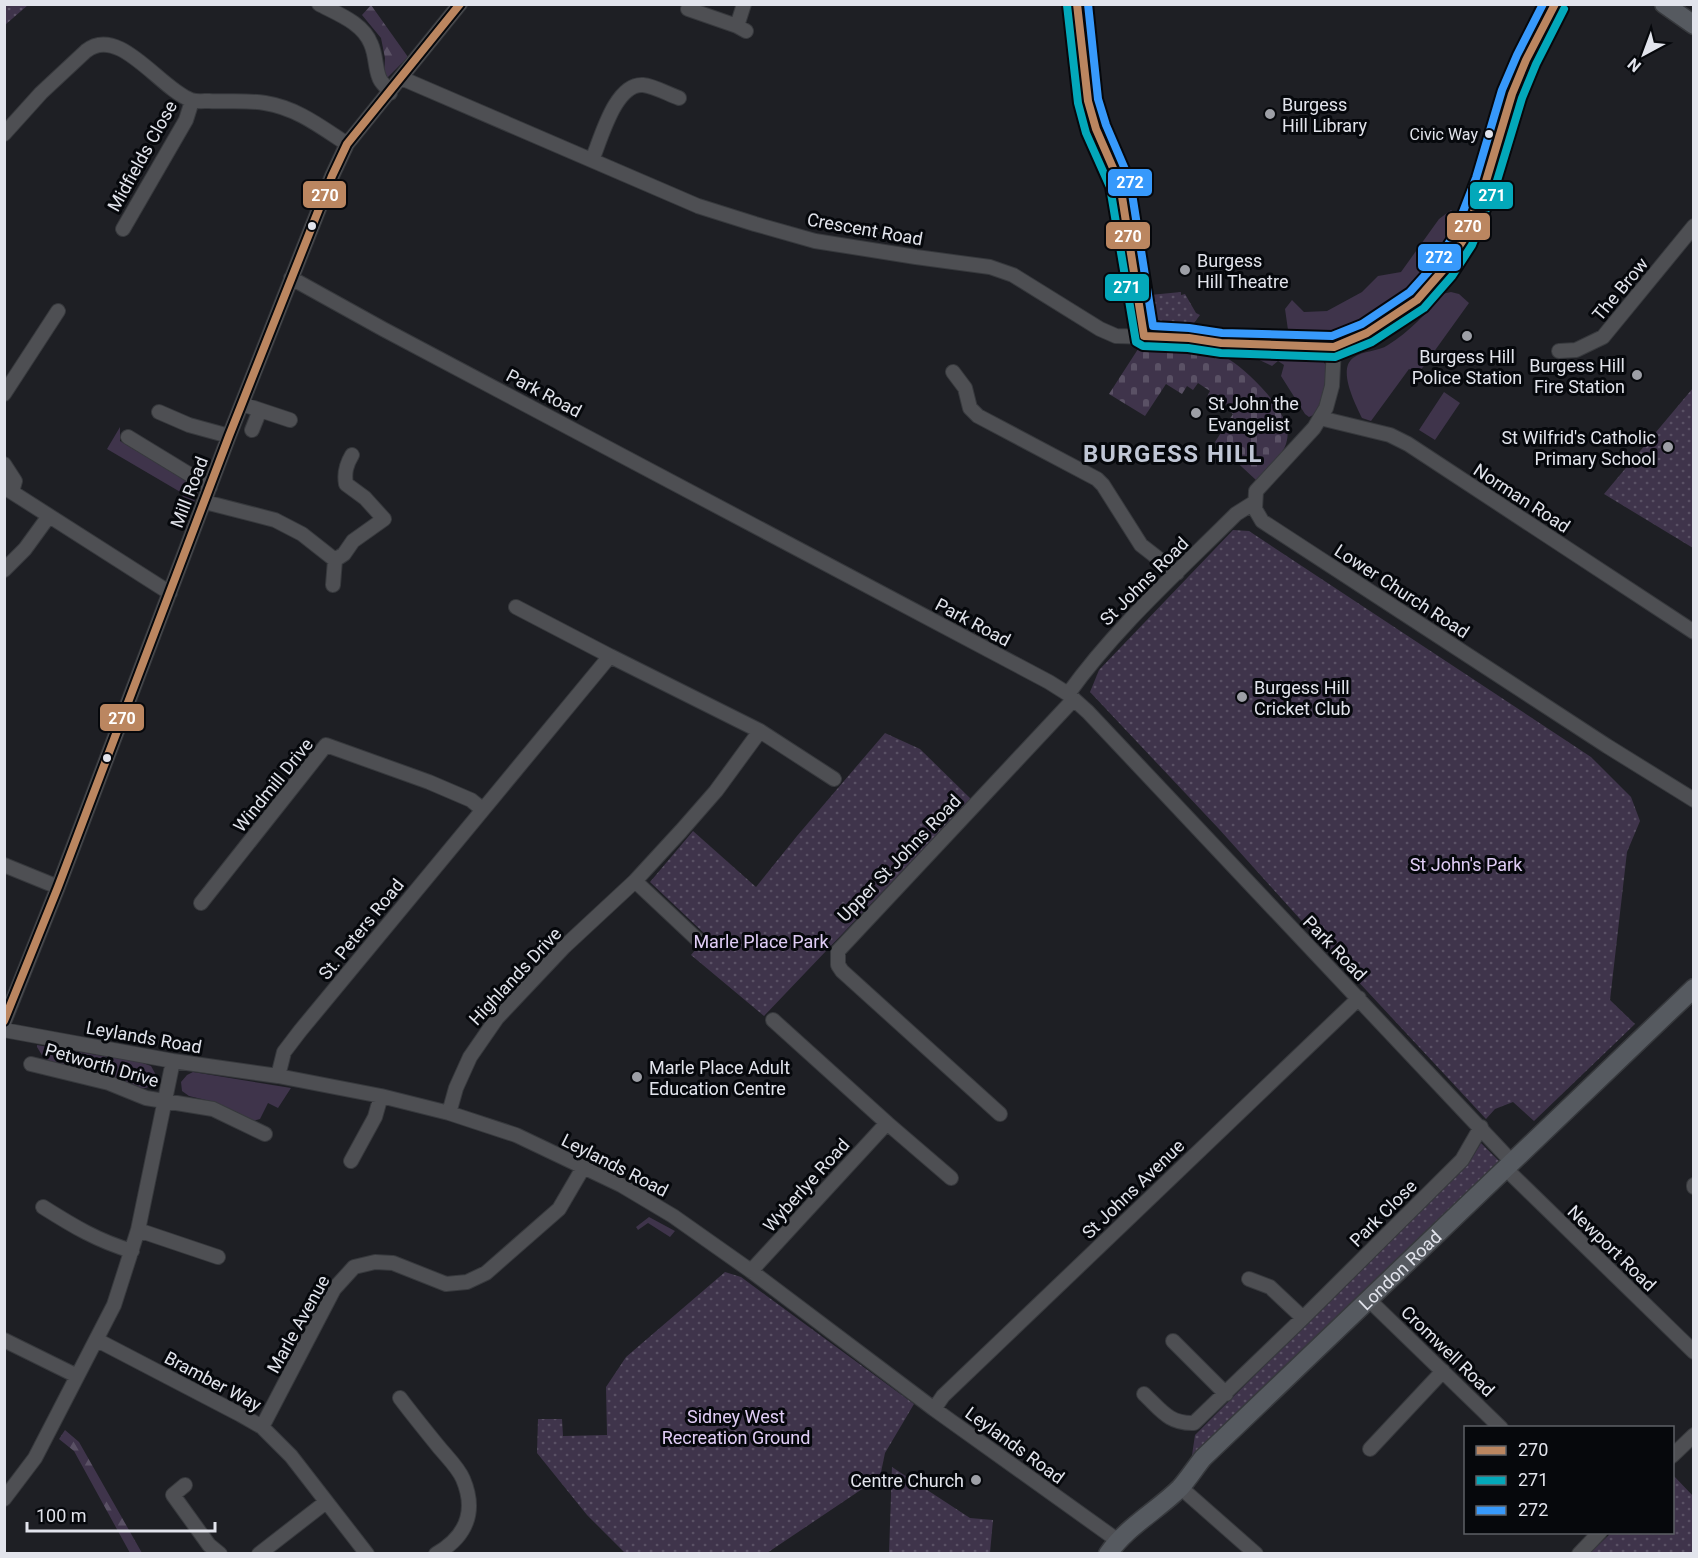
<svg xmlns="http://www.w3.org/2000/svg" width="1698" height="1558" font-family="Roboto,sans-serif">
	<defs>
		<pattern id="forest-firs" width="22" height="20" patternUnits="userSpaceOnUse" patternTransform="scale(1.5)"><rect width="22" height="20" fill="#3f344b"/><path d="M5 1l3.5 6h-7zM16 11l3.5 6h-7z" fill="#5a5165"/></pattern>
		<pattern id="cemetery-stones" width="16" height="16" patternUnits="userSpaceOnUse" patternTransform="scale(1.5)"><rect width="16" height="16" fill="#3f344b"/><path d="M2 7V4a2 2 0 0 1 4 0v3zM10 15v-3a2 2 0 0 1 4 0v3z" fill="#5a5165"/></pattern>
		<pattern id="park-dots" width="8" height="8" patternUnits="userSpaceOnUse" patternTransform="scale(1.5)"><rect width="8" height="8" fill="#3f344b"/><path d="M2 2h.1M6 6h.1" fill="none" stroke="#5a5165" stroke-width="1.8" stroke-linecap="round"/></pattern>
	</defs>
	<rect width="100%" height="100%" fill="#1e1f24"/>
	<path fill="#3f344b" d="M1451,210L1456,214C1449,266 1391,311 1345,329C1331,335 1316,341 1300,337C1296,336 1292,332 1288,330L1285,309L1292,300L1304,312L1327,311L1362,292L1378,276L1401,272L1439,219Z
		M1451,292L1459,294L1469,303L1418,374L1409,369L1371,421L1362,418C1356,405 1337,370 1353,358C1363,350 1378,352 1388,345C1408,333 1428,312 1442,294Z
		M1249,355L1313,356C1317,358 1323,359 1325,364C1332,376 1322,414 1309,417L1305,414L1281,376L1284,365L1278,361L1272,366Z
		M1444,392L1460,403L1435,440L1419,430Z
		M120,427V441L200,488L193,504L183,499L182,493L107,449Z
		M37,1045L140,1062L151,1066L156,1075L154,1084L146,1088H137L50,1061L43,1057L37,1047Z
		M193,1072L291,1088L278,1108L268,1103L260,1119L250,1122L214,1102L189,1096L182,1091L181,1082L187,1075Z
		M649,1217L675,1231L670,1237L648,1223L638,1230L636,1227Z"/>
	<path fill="url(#forest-firs)" d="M371,5L408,57L387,78L384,76L385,58L381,38L362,15Z
		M65,1430L79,1442L142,1553H130L74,1451L59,1439Z"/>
	<path fill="url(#cemetery-stones)" d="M1186,345C1199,349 1219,352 1230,360C1250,373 1293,414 1287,440C1284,456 1267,468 1256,480L1215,442L1233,414L1226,409L1228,405L1223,403L1220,406L1207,397L1210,391L1198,383L1193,390L1187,386L1182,394L1166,384L1145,416L1109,394L1140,346Z"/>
	<path fill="url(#park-dots)" d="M5,4H28V5L5,25Z
		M1181,292V295L1185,294L1196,313L1200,315L1191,327L1171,326L1154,318L1150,295Z
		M1693,388V548L1604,494Z
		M1233,530L1249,531L1591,757L1631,797L1640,821L1627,852L1610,1000L1635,1024L1534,1121L1513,1102L1495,1109L1486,1119L1300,919L1219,829L1090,692L1099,670Z
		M885,733L920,749L971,799L764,1016L691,955L707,936L650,882L693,831L756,887L797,836Z
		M1481,1143L1502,1164L1191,1462L1195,1435L1472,1158Z
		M725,1272L741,1277L914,1404L885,1453L880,1477L767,1553H625L587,1515L537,1453L538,1419H562L563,1436L607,1435L606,1387L626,1357Z
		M892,1467L970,1518L993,1520L990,1553H889Z
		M1673,1475L1693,1496V1553H1590L1611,1533L1672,1532Z"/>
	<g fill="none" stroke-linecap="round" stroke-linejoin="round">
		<g stroke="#37393d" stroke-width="16">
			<path id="minor" d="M319,4C338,14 363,23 371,44C376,55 375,67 379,77C381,84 387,86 390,93
				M1077,4L1088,101L1096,129L1120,184L1144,336
				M688,9L737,26L746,31
				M737,26L744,4
				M401,78L698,206L755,224L815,241L916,257L990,267L1013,275L1100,329L1116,336L1189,338L1237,344L1334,347L1367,333L1393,317L1417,300L1444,269L1463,240L1486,181L1512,94L1526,60L1555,4
				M4,134L41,93L86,51C119,24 160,89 191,100C196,102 204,101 209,101C228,102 247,100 265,103C297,108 321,127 347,144
				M592,160C601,139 615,83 643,85C654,86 668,94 679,98
				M123,229L186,120L192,101
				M291,278L383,329L1049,682L1068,694L1088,712L1512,1162
				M1334,347L1332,386L1326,408L1314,428L1256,491L1255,509L1262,521L1607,746L1694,800
				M1559,351L1576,350L1603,337L1694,226
				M953,372L965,388L970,408L978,416L1097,479L1103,485L1141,545L1177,573
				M4,394L58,311
				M242,404L260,410L252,430
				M260,410L290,420
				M159,412L189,425L229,436
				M1320,418L1390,435L1408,444L1694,632
				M128,437L210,487
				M4,464L15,481L12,492
				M4,487L170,593
				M205,502L275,520L302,534L335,560L344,554L353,541L384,519L365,498L346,484C344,473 346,465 352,455
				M4,570L25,549L49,516
				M333,585L335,560
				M610,656L760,731L834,779
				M1068,694C1116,627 1178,572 1236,514L1255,502
				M4,865L58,887
				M635,881L701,943
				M201,903L326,745L429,782L471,800L482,809
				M773,1020L887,1123L951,1178
				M4,1022L58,887L229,436L332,176L347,144L460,4
				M4,1030L173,1061L278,1076L381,1096L449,1113L516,1135L621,1185L673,1216L751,1271L934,1409L1117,1540
				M31,1064L109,1083L146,1098L213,1109L265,1134
				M278,1076L284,1052L300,1031L610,656L516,607
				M449,1113L456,1088L470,1057L497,1018L564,947L635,881L681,831L716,791L760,731
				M1000,1114L842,971L838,965V951L1074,699
				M351,1161L375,1117L381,1096
				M1506,1169L1694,1352
				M1694,1185V1187
				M43,1207C73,1226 98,1241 132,1251
				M138,1230L218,1257
				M751,1271L887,1123
				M1249,1279L1270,1287L1303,1318
				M1369,1300L1501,1428
				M4,1340L77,1376
				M97,1340L241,1415L262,1427L291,1456L367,1554
				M1173,1341L1226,1394
				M1144,1394C1161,1410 1169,1424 1194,1423L1303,1318L1462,1160L1481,1127
				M400,1398C412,1414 425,1430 438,1446C446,1456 458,1467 463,1479C477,1512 466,1537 436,1554
				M934,1409L943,1396L1359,998
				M262,1427L334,1289L354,1267L375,1262L393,1263L446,1284L467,1282L486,1273L559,1209L583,1168
				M1370,1449L1443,1371
				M1672,1456L1694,1435
				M185,1485L173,1495L209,1545L220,1554
				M1180,1487L1256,1554
				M4,1499L35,1458L114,1305L138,1230L173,1061
				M259,1554L326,1502
				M1579,1554L1600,1532"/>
		</g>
		<g stroke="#37393d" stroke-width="21">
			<g id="major">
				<path d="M1664,4L1694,25"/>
				<path id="s1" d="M1108,1554C1125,1528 1158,1510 1180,1488C1188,1479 1195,1468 1203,1458L1694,988"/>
			</g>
		</g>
		<use href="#minor" stroke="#4e4f53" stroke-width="14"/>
		<use href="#major" stroke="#565a60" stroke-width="18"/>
		<g stroke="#06080c" stroke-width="12">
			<path id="bus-1" d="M1077,4L1088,101L1096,129L1120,184L1144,336L1189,338L1221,343L1334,347L1367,333L1417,300L1444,269L1463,240L1486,181L1512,94L1526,60L1555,4
				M4,1021L58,887L229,436L332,176L347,144L460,4"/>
		</g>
		<g stroke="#06080c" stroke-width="12">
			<path id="bus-2" d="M1067,5L1078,103L1086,133L1110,187L1136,342L1143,346L1188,348L1221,353L1335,357L1372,342L1424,308L1452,276L1472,245L1496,184L1522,98L1536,64L1564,9"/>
		</g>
		<g stroke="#06080c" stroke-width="12">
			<path id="bus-3" d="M1088,4L1098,99L1106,125L1130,181L1153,326L1189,328L1222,333L1332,336L1362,324L1410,292L1436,263L1454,235L1476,178L1502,90L1517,55L1543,4"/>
		</g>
		<use href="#bus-1" stroke="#bb8660" stroke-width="8"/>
		<use href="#bus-2" stroke="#03a8ba" stroke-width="8"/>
		<use href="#bus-3" stroke="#3799fb" stroke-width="8"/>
	</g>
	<g fill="#9d9fa6" stroke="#06080c" stroke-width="2">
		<circle cx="1270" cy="114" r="6"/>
		<circle cx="1185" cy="270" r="6"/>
		<circle cx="1467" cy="336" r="6"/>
		<circle cx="1637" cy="375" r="6"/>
		<circle cx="1196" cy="413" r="6"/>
		<circle cx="1668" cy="447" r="6"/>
		<circle cx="1242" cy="697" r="6"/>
		<circle cx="637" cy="1077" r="6"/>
		<circle cx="976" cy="1480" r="6"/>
	</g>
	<g fill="#e2e4ec" stroke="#06080c" stroke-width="2">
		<circle cx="1489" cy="134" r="5"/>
		<circle cx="312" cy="226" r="5"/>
		<circle cx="107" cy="758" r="5"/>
	</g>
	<g text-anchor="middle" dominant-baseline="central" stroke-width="6" stroke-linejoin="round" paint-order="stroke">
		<g font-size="16" fill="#e2e4ec" stroke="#06080c" text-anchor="end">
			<text x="1478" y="134">Civic Way</text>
		</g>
		<g font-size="18" fill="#e2e4ec" stroke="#06080c" text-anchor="start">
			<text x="1282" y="104">Burgess<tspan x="1282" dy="21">Hill Library</tspan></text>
			<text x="1197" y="260">Burgess<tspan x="1197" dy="21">Hill Theatre</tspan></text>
			<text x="1467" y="356" text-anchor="middle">Burgess Hill<tspan x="1467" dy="21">Police Station</tspan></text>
			<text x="1625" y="365" text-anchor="end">Burgess Hill<tspan x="1625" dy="21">Fire Station</tspan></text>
			<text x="1208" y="403">St John the<tspan x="1208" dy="21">Evangelist</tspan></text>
			<text x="1656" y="437" text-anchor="end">St Wilfrid's Catholic<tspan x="1656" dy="21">Primary School</tspan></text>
			<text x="1254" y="687">Burgess Hill<tspan x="1254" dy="21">Cricket Club</tspan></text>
			<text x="649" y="1067">Marle Place Adult<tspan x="649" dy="21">Education Centre</tspan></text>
			<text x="964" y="1480" text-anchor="end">Centre Church</text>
		</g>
		<g font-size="18" fill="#e2e4ec" stroke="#06080c">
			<text transform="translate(142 156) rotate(-61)">Midfields Close</text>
			<text transform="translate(865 229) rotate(10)">Crescent Road</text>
			<text transform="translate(1620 289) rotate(-50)">The Brow</text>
			<text transform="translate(544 393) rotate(28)">Park Road</text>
			<text transform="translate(189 492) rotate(-69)">Mill Road</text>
			<text transform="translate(1522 498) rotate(33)">Norman Road</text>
			<text transform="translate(1144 581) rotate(-45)">St Johns Road</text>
			<text transform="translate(1402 591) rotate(33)">Lower Church Road</text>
			<text transform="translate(973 622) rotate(28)">Park Road</text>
			<text transform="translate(273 785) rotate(-51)">Windmill Drive</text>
			<text transform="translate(899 858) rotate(-46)">Upper St Johns Road</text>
			<text transform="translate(361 929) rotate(-51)">St. Peters Road</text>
			<text transform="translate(1335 948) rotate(46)">Park Road</text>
			<text transform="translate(515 976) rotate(-47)">Highlands Drive</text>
			<text transform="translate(144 1037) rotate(10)">Leylands Road</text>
			<text transform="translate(102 1065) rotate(16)">Petworth Drive</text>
			<text transform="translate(615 1165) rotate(27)">Leylands Road</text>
			<text transform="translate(806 1185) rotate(-48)">Wyberlye Road</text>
			<text transform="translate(1133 1189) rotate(-44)">St Johns Avenue</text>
			<text transform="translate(1383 1213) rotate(-45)">Park Close</text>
			<text transform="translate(1612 1248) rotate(44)">Newport Road</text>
			<text stroke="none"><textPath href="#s1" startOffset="408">London Road</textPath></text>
			<text transform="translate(298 1324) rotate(-61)">Marle Avenue</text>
			<text transform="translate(1448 1351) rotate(44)">Cromwell Road</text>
			<text transform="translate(213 1381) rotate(28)">Bramber Way</text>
			<text transform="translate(1015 1445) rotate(36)">Leylands Road</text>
		</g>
		<g font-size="18" fill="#e0cdf6" stroke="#06080c">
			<text x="1466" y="864">St John's Park</text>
			<text x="761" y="941">Marle Place Park</text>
			<text x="736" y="1416">Sidney West<tspan x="736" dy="21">Recreation Ground</tspan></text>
		</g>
		<g font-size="24" font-weight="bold" letter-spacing="1.5" fill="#c0c6d5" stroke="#06080c">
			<text x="1173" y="454">BURGESS HILL</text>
		</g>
	</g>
	<g stroke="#06080c" stroke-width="2">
		<rect x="1107" y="168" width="46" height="29" rx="6" fill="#3799fb"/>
		<rect x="302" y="180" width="45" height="29" rx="6" fill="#bb8660"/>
		<rect x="1469" y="181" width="45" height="29" rx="6" fill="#03a8ba"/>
		<rect x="1446" y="212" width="45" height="29" rx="6" fill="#bb8660"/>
		<rect x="1105" y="221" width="46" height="29" rx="6" fill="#bb8660"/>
		<rect x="1417" y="243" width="45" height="29" rx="6" fill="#3799fb"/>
		<rect x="1104" y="273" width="46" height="29" rx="6" fill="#03a8ba"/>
		<rect x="99" y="703" width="46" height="29" rx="6" fill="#bb8660"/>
	</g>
	<g font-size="16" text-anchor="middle" font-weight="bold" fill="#fff">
		<text x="1130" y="188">272</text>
		<text x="325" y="201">270</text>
		<text x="1492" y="201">271</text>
		<text x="1468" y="232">270</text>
		<text x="1128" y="242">270</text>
		<text x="1439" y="263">272</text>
		<text x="1127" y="293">271</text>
		<text x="122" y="724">270</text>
	</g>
	<rect width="1698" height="1558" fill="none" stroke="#e2e4ec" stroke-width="12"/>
	<rect x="1464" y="1426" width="210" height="108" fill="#06080c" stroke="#5e6066" stroke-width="1.5"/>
	<rect x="1476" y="1446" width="30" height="9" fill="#bb8660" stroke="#5e6066" stroke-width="1.5"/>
	<text x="1518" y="1456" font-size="18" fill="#e2e4ec">270</text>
	<rect x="1476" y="1476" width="30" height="9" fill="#03a8ba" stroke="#5e6066" stroke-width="1.5"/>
	<text x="1518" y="1486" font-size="18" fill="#e2e4ec">271</text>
	<rect x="1476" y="1506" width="30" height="9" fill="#3799fb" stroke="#5e6066" stroke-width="1.5"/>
	<text x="1518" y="1516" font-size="18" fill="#e2e4ec">272</text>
	<g transform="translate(1644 54) rotate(221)" stroke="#06080c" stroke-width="4.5" paint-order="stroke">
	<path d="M0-4.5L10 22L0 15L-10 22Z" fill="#e2e4ec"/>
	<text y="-9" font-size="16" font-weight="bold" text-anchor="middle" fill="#e2e4ec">N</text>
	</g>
	<path d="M27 1522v9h188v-9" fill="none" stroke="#e2e4ec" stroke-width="3"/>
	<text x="36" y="1522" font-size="18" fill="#e2e4ec" stroke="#06080c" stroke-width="4.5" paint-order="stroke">100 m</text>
</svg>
